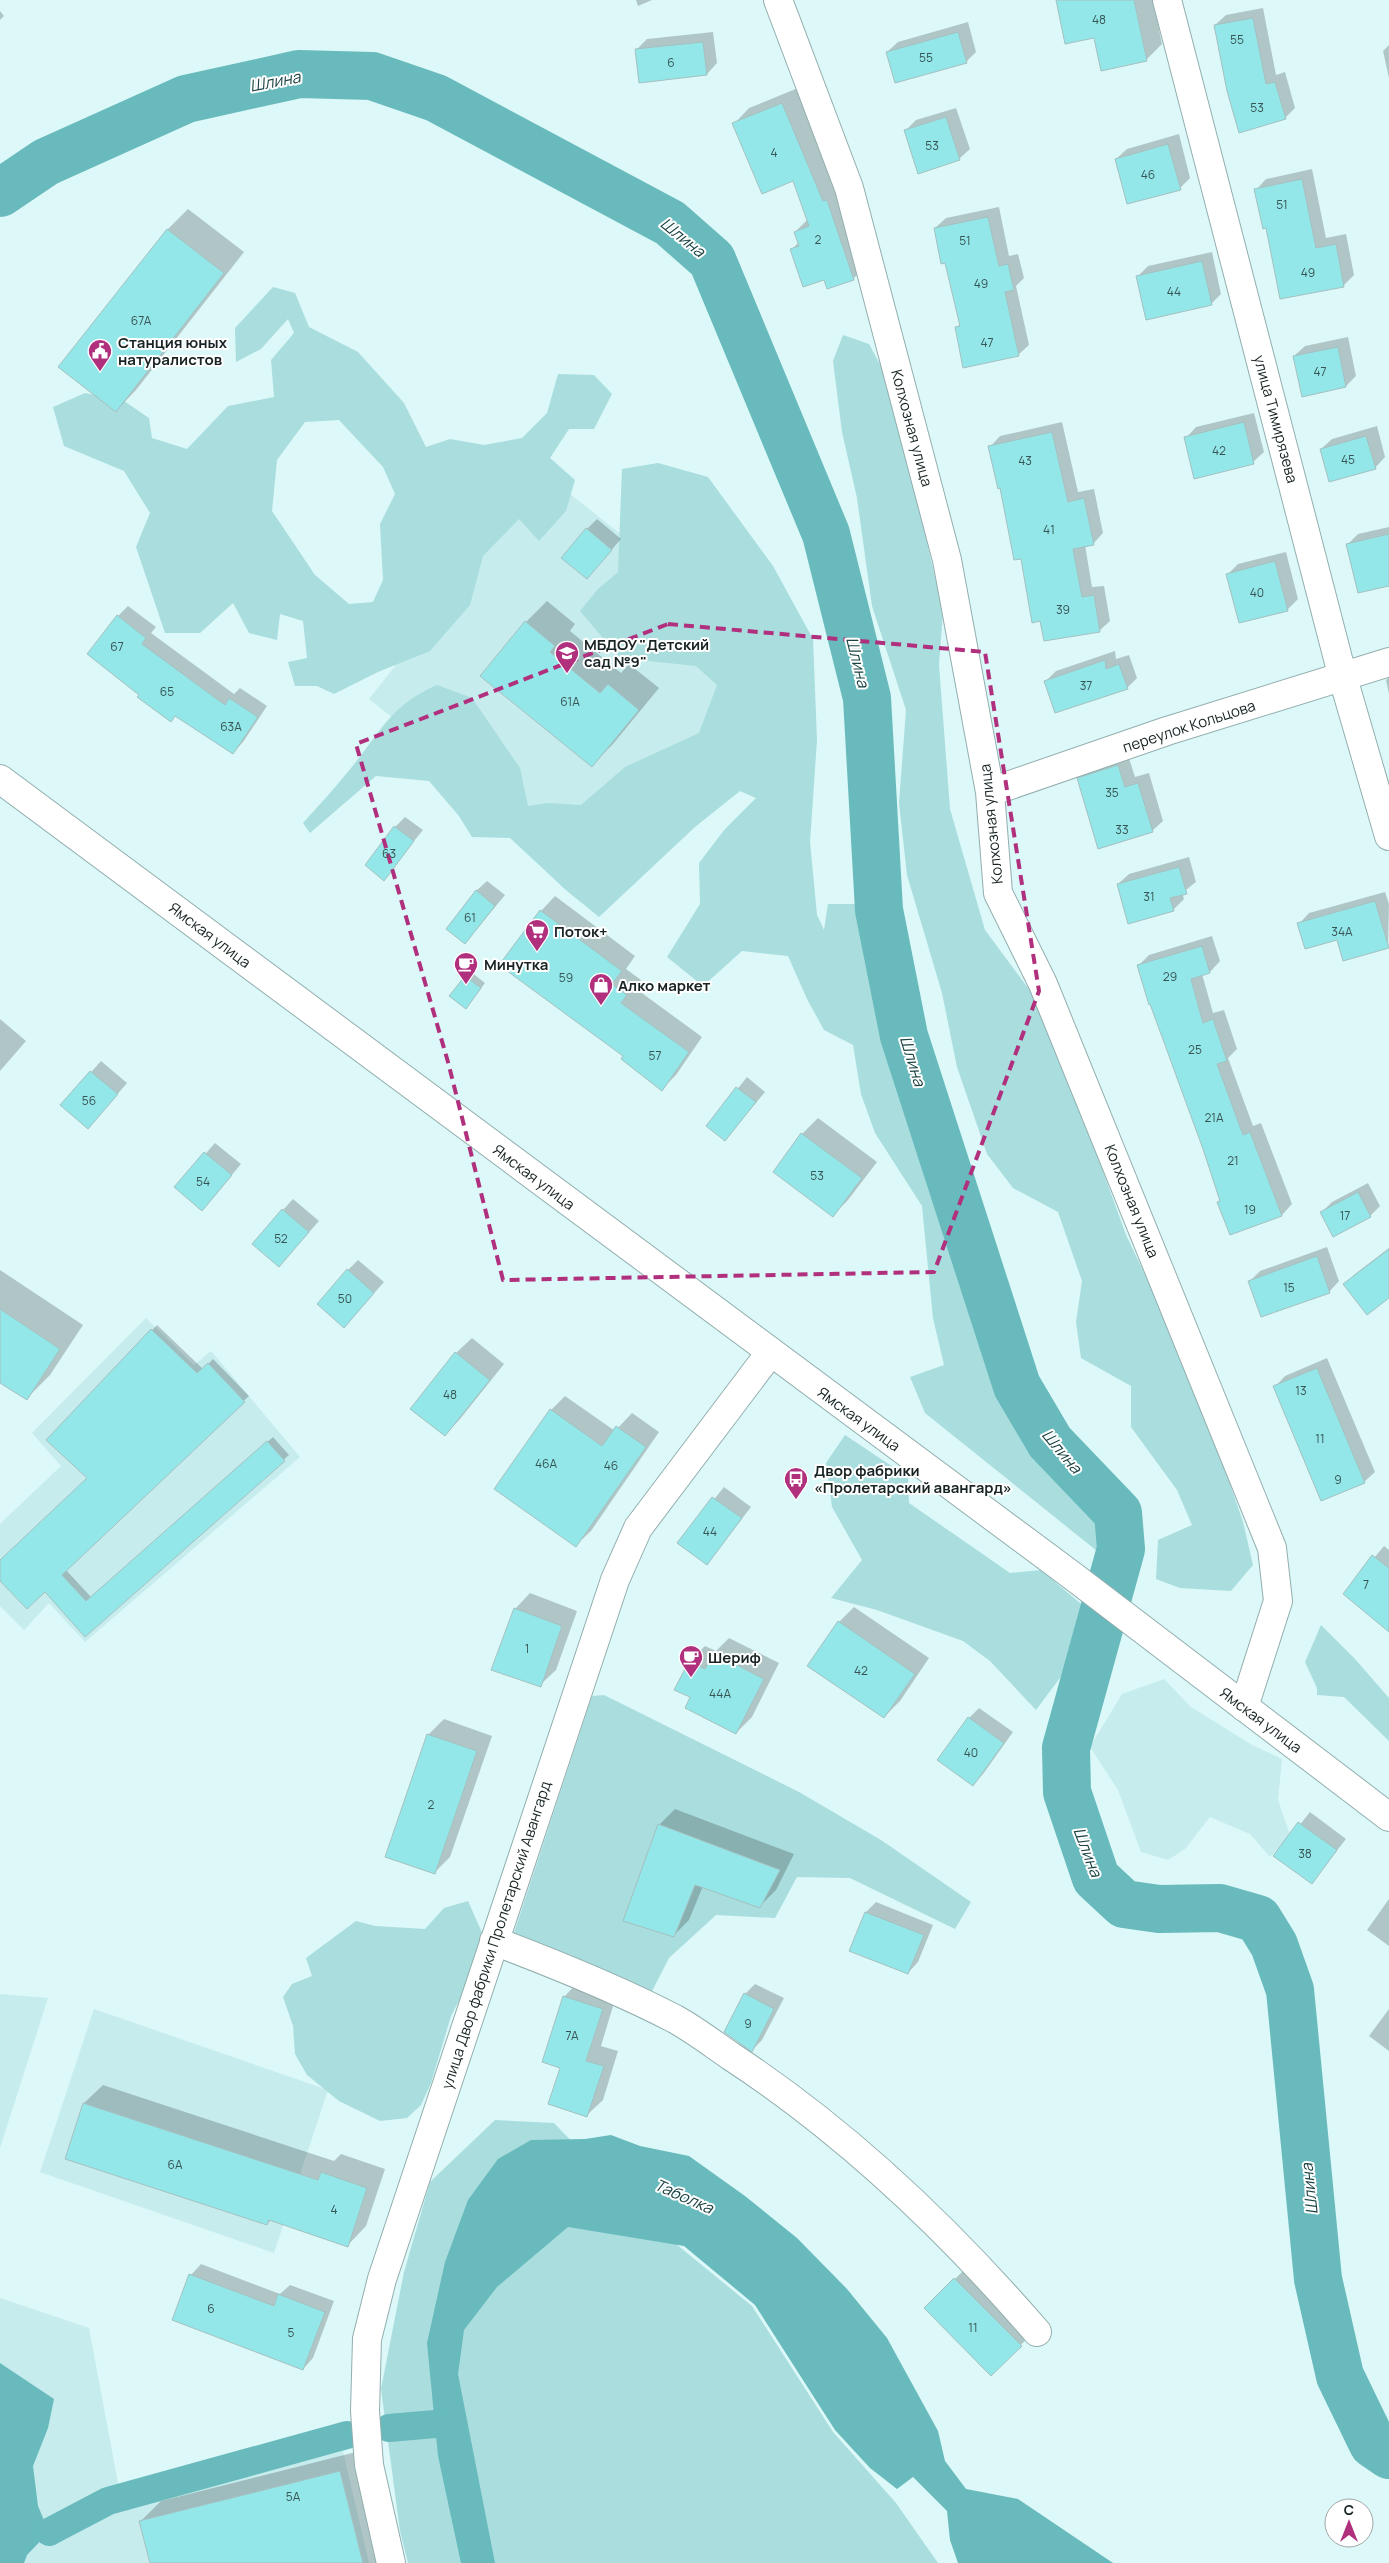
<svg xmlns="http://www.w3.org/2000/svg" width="1389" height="2563" font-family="Manrope,sans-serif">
	<rect width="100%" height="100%" fill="#dcf8f8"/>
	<path fill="#c6eced" d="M546,475L766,649L589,873L369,699Z
		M146,1318L194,1365L211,1351L300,1457L85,1642L49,1603L24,1630L0,1606V1524L61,1466L32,1433Z
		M1164,1679L1191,1707L1252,1745L1282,1759L1278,1800L1290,1835L1270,1857L1250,1834L1210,1817L1185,1849L1168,1860L1141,1852L1118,1790L1090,1747L1122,1694Z
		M0,1994L48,1998L0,2148Z
		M94,2009L328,2090L274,2253L40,2172Z
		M0,2298L89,2328L123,2510L343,2451L369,2563H0Z"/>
	<path fill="#aaddde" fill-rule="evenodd" d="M273,287L295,293L309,327L358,352L404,403L426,447L450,439L484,445L522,438L547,413L558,374L594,375L612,394L594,429H569L550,458L575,480L566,511L539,541L519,519L483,556L470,605L430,651L378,672L334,694L317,686H295L288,662L307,658L303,621L280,614L277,640L249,633L233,603L200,633H165L136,547L150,513L124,471L64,446L53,407L85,393L124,401L149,418L152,438L187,449L228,406L274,397L271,360L294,333L288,319L261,349L236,362L235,328ZM339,420L383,467L395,494L380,524L383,580L373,602L349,604L315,575L272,511L277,460L305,422Z
		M843,335L869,344L889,381L943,611L939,665L950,809L985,930L1045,1011L1126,1235L1172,1331L1215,1440L1243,1522L1253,1565L1231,1591L1180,1588L1156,1579L1158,1540L1192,1525L1177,1490L1131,1427V1386L1081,1358L1076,1322L1082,1281L1058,1212L1013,1188L987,1154L957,1067L942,993L907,875L899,803L906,710L872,606L857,498L842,432L833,361Z
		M658,463L708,477L773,566L813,639L817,740L810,842L817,915L824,930L828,904H860L881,1001L911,1106L943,1195L997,1371L1019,1428L1075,1486L1109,1516L1102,1555L925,1413L910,1377L944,1365L933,1318L922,1206L875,1133L861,1094L853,1045L824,1030L807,999L788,956L742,951L703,986L667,957L700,904L699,863L725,829L756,798L740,791L695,827L599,917L567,891L510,838L472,837L459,816L429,781L376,776L310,833L303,823C319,805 336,787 351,768C382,730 390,706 437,685L472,698L520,768L528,806L548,803L581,805L625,767L699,733L717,685L696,666L620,658L580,611L598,589L618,572L622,469Z
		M845,1435L908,1477L909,1503L1010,1573L1041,1570L1087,1609L1086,1628L1080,1651L1036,1710L990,1661L963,1641L877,1610L831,1598L862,1560L832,1507L826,1463Z
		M1321,1625L1355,1659L1389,1698V1741L1344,1697L1317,1695V1688L1305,1662Z
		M604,1695L799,1792L881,1840L971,1902L955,1929L850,1878L797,1877L775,1918L716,1915L669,1958L649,1997L512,1939L592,1696Z
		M468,1901L483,1935L473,1973L451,2016L431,2083L421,2105L407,2118L380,2121L339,2101L307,2075L295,2054L293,2026L283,1997L292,1984L312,1976L306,1958L356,1921L375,1926L425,1929L444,1908Z
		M495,2120L554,2123L649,2222L752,2306L833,2432L896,2503L938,2563H408L400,2531L381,2389L404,2272L430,2182Z"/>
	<path fill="#68babc" d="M611,2135L640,2146L689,2156L745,2196L797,2238L847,2289L887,2338L938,2431L945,2461L966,2489L1018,2499L1113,2563H958L950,2540L947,2511L913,2477L897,2489L870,2468L835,2430L755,2305L684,2246L568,2227L497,2287L464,2330L458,2374L495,2563H461L438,2456L427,2343L445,2262L468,2200L498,2159L531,2140L585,2139Z
		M0,2363L54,2399L48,2428L33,2466L38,2506L49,2532L27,2555L24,2563H0Z"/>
	<path fill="#0003" d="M636,0H652L638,6Z
		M1057,0H1153L1162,44L1146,60L1095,36Z
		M1263,8L1276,75L1285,72L1295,108L1285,118L1215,25L1226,15Z
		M0,11L4,16L0,20Z
		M968,22L976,52L966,62L887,52L898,42Z
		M713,32L717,63L707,74L636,50L647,39Z
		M1389,45V78L1383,51Z
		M798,88L869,263L853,279H825L792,249L799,242L795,232L808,219L794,179L734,124L749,108Z
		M956,108L970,149L959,159L905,131L916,120Z
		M1179,134L1190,178L1180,188L1116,159L1127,149Z
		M1312,169L1326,238L1346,234L1354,275L1343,286L1267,227L1256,190L1266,179Z
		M999,207L1009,256L1018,254L1024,278L1016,286L1029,345L1018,355L956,328L960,324L946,261L935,228L946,218Z
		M188,209L244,252L136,390L116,411L60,367L168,229Z
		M1212,252L1221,294L1211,304L1137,277L1148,266Z
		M1348,337L1356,376L1346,386L1294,356L1305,346Z
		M1254,413L1264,452L1253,462L1186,438L1196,427Z
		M1062,422L1078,492L1094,489L1103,533L1093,544L1085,545L1092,587L1104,586L1110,621L1099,631L1041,620L990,447L1000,436Z
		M1377,426L1385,457L1375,468L1321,449L1332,439Z
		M597,519L621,539L587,578V529Z
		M1389,527V584L1347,545L1358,534Z
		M1286,552L1298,599L1287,610L1228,574L1238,564Z
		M547,601L575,624L570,631L621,673L629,664L659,688L613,744L592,765L482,676L526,622Z
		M128,606L156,627L151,633L234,694L240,688L267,706L243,742L233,753L176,715L171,720L140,694L118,616Z
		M1115,651L1116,659L1129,655L1137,678L1127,688L1046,681L1056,671Z
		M1389,677V694L1386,680Z
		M1128,755L1135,777L1149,773L1163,821L1152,831L1079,779L1089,768Z
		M405,817L423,830L383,879L395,827Z
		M1189,857L1196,882L1182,893L1184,899L1173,910L1118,884L1129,874Z
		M487,881L505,895L465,943L476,891Z
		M1385,892L1389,904L1388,947L1299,924L1309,913Z
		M555,896L635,956L626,969L641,980L635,988L702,1037L676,1075L662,1089L625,1056L541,911Z
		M1212,936L1220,961L1210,972L1202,974L1213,1013L1224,1010L1237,1049L1228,1058L1253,1126L1261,1123L1292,1204L1282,1215L1230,1234L1219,1202L1221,1200L1139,965L1149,955Z
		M471,972L485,983L470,1003L466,977Z
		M0,1019L26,1041L0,1071Z
		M101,1061L127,1083L98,1117L62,1105Z
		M747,1077L765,1092L725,1140L708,1126Z
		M818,1118L877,1162L848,1200L833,1215L774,1172L802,1134Z
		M215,1143L241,1164L212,1199L176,1187Z
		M1368,1183L1380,1206L1370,1216L1322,1212L1332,1202Z
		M293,1199L319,1221L279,1266L253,1243Z
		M1327,1247L1339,1281L1329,1292L1250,1281L1260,1271Z
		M1389,1248V1296L1345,1284L1355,1274Z
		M358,1260L384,1282L354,1316L348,1270Z
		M0,1270L83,1325L50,1375L26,1399L0,1381Z
		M157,1325L203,1369L213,1359L249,1396L66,1570L91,1597L273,1437L289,1455L85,1636L45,1590L0,1579V1562L89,1477L48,1439Z
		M472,1338L504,1364L460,1419L445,1435L456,1353Z
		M1327,1358L1375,1472L1364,1482L1275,1387L1285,1376Z
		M565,1396L615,1431L632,1413L659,1432L591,1531L576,1545L551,1410Z
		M724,1487L751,1507L707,1564L679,1543Z
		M1384,1546L1389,1550V1630L1344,1594Z
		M530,1593L577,1611L556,1670L540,1685L515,1609Z
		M854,1607L929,1658L900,1701L884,1717L839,1622Z
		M729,1638L779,1663L752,1717L736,1733L692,1697L690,1661L705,1646L716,1651Z
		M979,1708L1013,1732L983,1774L973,1785L969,1718Z
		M444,1719L492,1736L450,1857L434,1873L428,1735Z
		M675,1809L794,1854L776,1890L760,1906L703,1886L689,1920L674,1935L624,1921L660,1824Z
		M1310,1812L1346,1839L1312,1882L1275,1856Z
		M1389,1899V1946L1367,1930Z
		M876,1902L933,1925L918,1962L908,1973L851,1950L866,1912Z
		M579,1981L617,1993L601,2046L618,2051L603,2100L587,2115L561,2067L564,1997Z
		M755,1984L784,1998L762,2040L752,2050L745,1994Z
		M1389,2009V2051L1369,2036Z
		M103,2085L334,2161L341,2154L385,2169L366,2226L348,2245L271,2220L267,2224L84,2103Z
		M971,2263L1036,2330L991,2374L926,2308Z
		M201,2264L280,2294L290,2285L334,2301L313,2358L303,2369L191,2275Z
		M360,2451L388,2563H151L140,2522L161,2501Z"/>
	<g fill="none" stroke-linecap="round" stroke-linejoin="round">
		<path stroke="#68babc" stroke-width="28" d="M389,2428L435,2424
			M49,2532L108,2501L347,2435"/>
		<path stroke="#68babc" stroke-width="48" d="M0,193L46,162L186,99L299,74L372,76L436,98L670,223L712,260L826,534L867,698L879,910L904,1036L1017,1386L1050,1442L1118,1513L1121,1549L1066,1748L1067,1792L1096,1878L1124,1904L1159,1909L1220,1908L1258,1919L1274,1945L1290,1990L1318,2279L1340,2376L1373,2444L1389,2455"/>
	</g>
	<path fill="#94e7e9" stroke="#a5c0c0" d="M1056,0H1134L1147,61L1101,71L1094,38L1065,44Z
		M1253,18L1266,84L1275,82L1286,119L1239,133L1227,91L1214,25Z
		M958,32L967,63L895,83L886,52Z
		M703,42L707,75L639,83L635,49Z
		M782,103L823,201L827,200L854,280L827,289L824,280L803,287L790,249L799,246L794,232L809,226L793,181L762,194L732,123Z
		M946,117L960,160L918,174L904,130Z
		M1168,144L1181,190L1127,204L1115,159Z
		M1302,179L1316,248L1336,244L1344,287L1280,299L1266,228L1263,229L1254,189Z
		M988,217L999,266L1008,264L1014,290L1005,292L1019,356L963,368L955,327L960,326L945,263L941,264L934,228Z
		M167,229L224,273L116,412L58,367Z
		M1202,261L1212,305L1146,320L1136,276Z
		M1338,347L1346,387L1302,397L1293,356Z
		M1244,422L1254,464L1194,479L1184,437Z
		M1052,432L1068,502L1084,498L1094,545L1073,549L1082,597L1094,595L1100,632L1044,641L1040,621L1032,623L1021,559L1014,560L1000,488L998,489L988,446Z
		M1366,436L1376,469L1329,482L1320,449Z
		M586,528L612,550L587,579L561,558Z
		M1389,534V586L1358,593L1346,544Z
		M1275,561L1288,611L1239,623L1226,574Z
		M117,615L146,638L142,644L225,705L229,698L258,717L233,754L175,716L171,722L137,697L139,695L87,654Z
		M525,621L555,646L550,652L600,693L608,684L639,710L592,767L480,676Z
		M1105,660L1106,669L1119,664L1128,689L1055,713L1044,681Z
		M1118,765L1125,787L1138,783L1153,832L1098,849L1077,778Z
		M394,826L414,841L384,881L365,865Z
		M1179,867L1187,894L1170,898L1174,911L1128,924L1117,884Z
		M476,890L495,906L465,944L446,929Z
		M1375,901L1389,948L1343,961L1337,940L1305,949L1297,923Z
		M540,910L622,971L612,984L627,995L621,1003L689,1052L662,1091L621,1059L623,1056L499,965Z
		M1202,946L1210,973L1191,979L1203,1023L1213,1019L1227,1061L1217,1064L1243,1135L1250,1132L1282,1216L1230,1235L1217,1202L1220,1201L1203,1149L1150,1004L1149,1005L1137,965Z
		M465,976L481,988L466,1009L449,996Z
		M90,1071L118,1094L88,1129L60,1105Z
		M736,1087L756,1102L725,1141L706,1126Z
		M801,1133L862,1178L833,1217L773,1172Z
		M204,1152L232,1175L202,1211L174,1187Z
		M1358,1192L1371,1217L1333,1237L1320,1212Z
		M282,1209L309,1232L279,1267L252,1244Z
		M1389,1249V1298L1367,1315L1343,1284Z
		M1317,1256L1330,1293L1261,1317L1248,1281Z
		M347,1269L374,1293L344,1328L317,1304Z
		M0,1309L60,1349L27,1400L0,1383Z
		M151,1329L197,1373L208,1363L245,1402L62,1575L86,1601L267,1441L285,1461L85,1637L45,1592L27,1609L0,1581V1560L87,1478L46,1440Z
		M455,1352L490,1380L445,1436L410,1409Z
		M1317,1368L1365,1483L1321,1501L1273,1386Z
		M550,1409L602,1446L616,1426L646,1447L576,1547L494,1489Z
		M712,1497L742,1518L707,1565L677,1543Z
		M1372,1555L1389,1568V1632L1343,1594Z
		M514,1608L562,1626L541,1687L491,1670Z
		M838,1621L915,1674L884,1718L807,1666Z
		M713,1653L764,1679L736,1734L685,1708L690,1697L674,1690L689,1661L705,1669Z
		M968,1717L1004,1743L973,1786L937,1760Z
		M427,1734L477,1751L435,1874L385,1857Z
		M1298,1822L1337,1850L1312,1884L1273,1856Z
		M658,1824L780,1870L760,1908L695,1885L674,1937L623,1921Z
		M865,1912L924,1935L908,1974L849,1951Z
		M744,1993L774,2009L752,2052L724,2032Z
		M563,1996L603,2009L586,2061L604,2066L587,2117L548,2104L560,2068L542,2062Z
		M83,2103L318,2180L321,2172L367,2188L348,2247L269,2220L267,2225L65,2159Z
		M189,2274L274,2306L278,2294L325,2312L303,2370L172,2320Z
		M954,2278L1022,2346L991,2376L924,2308Z
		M340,2471L363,2563H150L139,2521Z"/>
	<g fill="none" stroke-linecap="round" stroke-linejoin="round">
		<g stroke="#93aeae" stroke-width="30">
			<path id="minor" d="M778,0L849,188L947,560L990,792L998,893L1043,984L1272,1548L1278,1601L1244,1707
				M1167,0L1343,678L1389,836
				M990,792L1167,731L1389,662
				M494,1941C555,1964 617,1989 675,2019C695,2030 713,2044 732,2057C846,2132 948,2229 1037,2332
				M391,2563L369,2465L365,2411L367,2339L382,2279L615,1580L638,1528L770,1353"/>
		</g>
		<g stroke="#93aeae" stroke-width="30">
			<path id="highway" d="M0,779L1070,1574L1389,1817"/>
		</g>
		<use href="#minor" stroke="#fff" stroke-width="28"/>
		<use href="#highway" stroke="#fff" stroke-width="28"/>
	</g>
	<path fill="none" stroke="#b0307e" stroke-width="4" stroke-dasharray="10 6" stroke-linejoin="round" d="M668,624L985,652L1039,991L934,1272L503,1280L448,1062L356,744Z"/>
	<defs>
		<g id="civic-pin" transform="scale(1.25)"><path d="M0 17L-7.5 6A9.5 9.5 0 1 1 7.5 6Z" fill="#b0307e" stroke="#fff"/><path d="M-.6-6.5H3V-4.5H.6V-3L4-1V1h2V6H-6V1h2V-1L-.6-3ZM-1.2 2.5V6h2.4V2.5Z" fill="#fff"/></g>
		<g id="school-pin" transform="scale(1.25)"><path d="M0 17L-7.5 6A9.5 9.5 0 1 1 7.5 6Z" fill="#b0307e" stroke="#fff"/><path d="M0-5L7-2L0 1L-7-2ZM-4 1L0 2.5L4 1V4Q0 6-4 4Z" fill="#fff"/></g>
		<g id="supermarket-pin" transform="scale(1.25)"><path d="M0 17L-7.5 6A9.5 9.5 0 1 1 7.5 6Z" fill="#b0307e" stroke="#fff"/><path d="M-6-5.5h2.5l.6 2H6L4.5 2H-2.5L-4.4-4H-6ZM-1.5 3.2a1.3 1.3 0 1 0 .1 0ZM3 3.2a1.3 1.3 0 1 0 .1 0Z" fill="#fff"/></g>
		<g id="cafe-pin" transform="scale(1.25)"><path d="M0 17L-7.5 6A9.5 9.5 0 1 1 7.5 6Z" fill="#b0307e" stroke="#fff"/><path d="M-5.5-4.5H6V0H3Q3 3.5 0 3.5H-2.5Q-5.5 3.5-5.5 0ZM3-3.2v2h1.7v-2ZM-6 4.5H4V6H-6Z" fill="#fff"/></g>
		<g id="shop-pin" transform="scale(1.25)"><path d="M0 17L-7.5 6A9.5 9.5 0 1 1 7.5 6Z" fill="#b0307e" stroke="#fff"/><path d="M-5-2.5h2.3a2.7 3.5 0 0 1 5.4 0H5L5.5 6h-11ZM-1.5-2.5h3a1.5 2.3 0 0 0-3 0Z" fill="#fff"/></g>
		<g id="bus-pin" transform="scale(1.25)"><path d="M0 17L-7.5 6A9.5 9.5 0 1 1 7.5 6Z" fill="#b0307e" stroke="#fff"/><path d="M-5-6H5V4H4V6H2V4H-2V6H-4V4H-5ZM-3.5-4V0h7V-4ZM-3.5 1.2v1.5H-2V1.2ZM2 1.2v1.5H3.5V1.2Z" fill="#fff"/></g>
	</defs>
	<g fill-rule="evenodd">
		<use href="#civic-pin" x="100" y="351"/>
		<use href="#school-pin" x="567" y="653"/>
		<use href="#supermarket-pin" x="537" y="931"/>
		<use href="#cafe-pin" x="466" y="964"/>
		<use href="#shop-pin" x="601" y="985"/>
		<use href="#bus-pin" x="796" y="1479"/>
		<use href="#cafe-pin" x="691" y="1657"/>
	</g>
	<g text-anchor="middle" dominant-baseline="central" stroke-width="4" stroke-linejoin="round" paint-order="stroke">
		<g font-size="12" fill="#375454">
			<text x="1099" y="19">48</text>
			<text x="1237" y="39">55</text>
			<text x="926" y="57">55</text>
			<text x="671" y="62">6</text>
			<text x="1257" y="107">53</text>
			<text x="932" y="145">53</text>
			<text x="774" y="152">4</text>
			<text x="1148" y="174">46</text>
			<text x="1282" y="204">51</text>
			<text x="818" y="239">2</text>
			<text x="965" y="240">51</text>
			<text x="1308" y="272">49</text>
			<text x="981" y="283">49</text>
			<text x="1174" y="291">44</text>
			<text x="141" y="320">67А</text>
			<text x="987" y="342">47</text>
			<text x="1320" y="371">47</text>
			<text x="1219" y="450">42</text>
			<text x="1348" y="459">45</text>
			<text x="1025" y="460">43</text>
			<text x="1049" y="529">41</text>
			<text x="1257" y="592">40</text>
			<text x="1063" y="609">39</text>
			<text x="117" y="646">67</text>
			<text x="1086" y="685">37</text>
			<text x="167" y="691">65</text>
			<text x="570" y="701">61А</text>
			<text x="231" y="726">63А</text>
			<text x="1112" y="792">35</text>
			<text x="1122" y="829">33</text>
			<text x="389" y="853">63</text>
			<text x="1149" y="896">31</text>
			<text x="470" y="917">61</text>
			<text x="1342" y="931">34А</text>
			<text x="1170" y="976">29</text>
			<text x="566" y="977">59</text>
			<text x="1195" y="1049">25</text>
			<text x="655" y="1055">57</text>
			<text x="89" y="1100">56</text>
			<text x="1214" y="1117">21А</text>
			<text x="1233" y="1160">21</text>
			<text x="817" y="1175">53</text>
			<text x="203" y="1181">54</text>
			<text x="1250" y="1209">19</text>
			<text x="1345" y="1215">17</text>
			<text x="281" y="1238">52</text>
			<text x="1289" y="1287">15</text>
			<text x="345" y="1298">50</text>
			<text x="1301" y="1390">13</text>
			<text x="450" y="1394">48</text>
			<text x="1320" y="1438">11</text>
			<text x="546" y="1463">46А</text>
			<text x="611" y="1465">46</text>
			<text x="1338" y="1479">9</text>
			<text x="710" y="1531">44</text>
			<text x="1366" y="1584">7</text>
			<text x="527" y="1648">1</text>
			<text x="861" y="1670">42</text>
			<text x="720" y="1693">44А</text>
			<text x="971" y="1752">40</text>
			<text x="431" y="1804">2</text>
			<text x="1305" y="1853">38</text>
			<text x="748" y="2023">9</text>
			<text x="572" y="2035">7А</text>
			<text x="175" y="2164">6А</text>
			<text x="334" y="2209">4</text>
			<text x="211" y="2308">6</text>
			<text x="973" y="2327">11</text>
			<text x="291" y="2332">5</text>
			<text x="293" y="2496">5А</text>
		</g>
		<g font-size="15" font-weight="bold" fill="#182323" stroke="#fff" text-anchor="start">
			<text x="118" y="342">Станция юных<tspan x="118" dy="17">натуралистов</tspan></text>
			<text x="584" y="644">МБДОУ "Детский<tspan x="584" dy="17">сад №9"</tspan></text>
			<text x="554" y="931">Поток+</text>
			<text x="484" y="964">Минутка</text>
			<text x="618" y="985">Алко маркет</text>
			<text x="814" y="1470">Двор фабрики<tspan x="814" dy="17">«Пролетарский авангард»</tspan></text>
			<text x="708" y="1657">Шериф</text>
		</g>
		<g font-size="15" fill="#182323" stroke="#fff">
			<text transform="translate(1276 419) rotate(75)">улица Тимирязева</text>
			<text transform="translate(912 428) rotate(75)">Колхозная улица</text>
			<text transform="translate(1189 726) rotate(-18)">переулок Кольцова</text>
			<text transform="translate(991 824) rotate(-96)">Колхозная улица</text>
			<text transform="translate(210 935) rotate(37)">Ямская улица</text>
			<text transform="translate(534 1177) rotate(37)">Ямская улица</text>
			<text transform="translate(1132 1201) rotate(68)">Колхозная улица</text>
			<text transform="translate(859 1419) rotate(36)">Ямская улица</text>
			<text transform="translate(1261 1720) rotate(37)">Ямская улица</text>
			<text transform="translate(496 1935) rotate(-72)">улица Двор фабрики Пролетарский Авангард</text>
		</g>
		<g font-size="16" font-style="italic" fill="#1b4344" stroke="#fff">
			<text transform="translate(275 81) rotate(-11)">Шлина</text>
			<text transform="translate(683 237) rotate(39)">Шлина</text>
			<text transform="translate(858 662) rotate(76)">Шлина</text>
			<text transform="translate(913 1061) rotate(73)">Шлина</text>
			<text transform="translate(1062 1451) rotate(50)">Шлина</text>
			<text transform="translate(1088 1852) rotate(69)">Шлина</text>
			<text transform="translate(1309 2189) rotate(-96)">Шлина</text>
			<text transform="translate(684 2196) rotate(24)">Таболка</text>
		</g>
	</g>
	<g transform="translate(1349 2523)"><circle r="24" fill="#ffffff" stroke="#a3a7a7"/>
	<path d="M0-4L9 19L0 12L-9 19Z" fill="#b0307e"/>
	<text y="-8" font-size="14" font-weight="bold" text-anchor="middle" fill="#182323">С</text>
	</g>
</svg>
